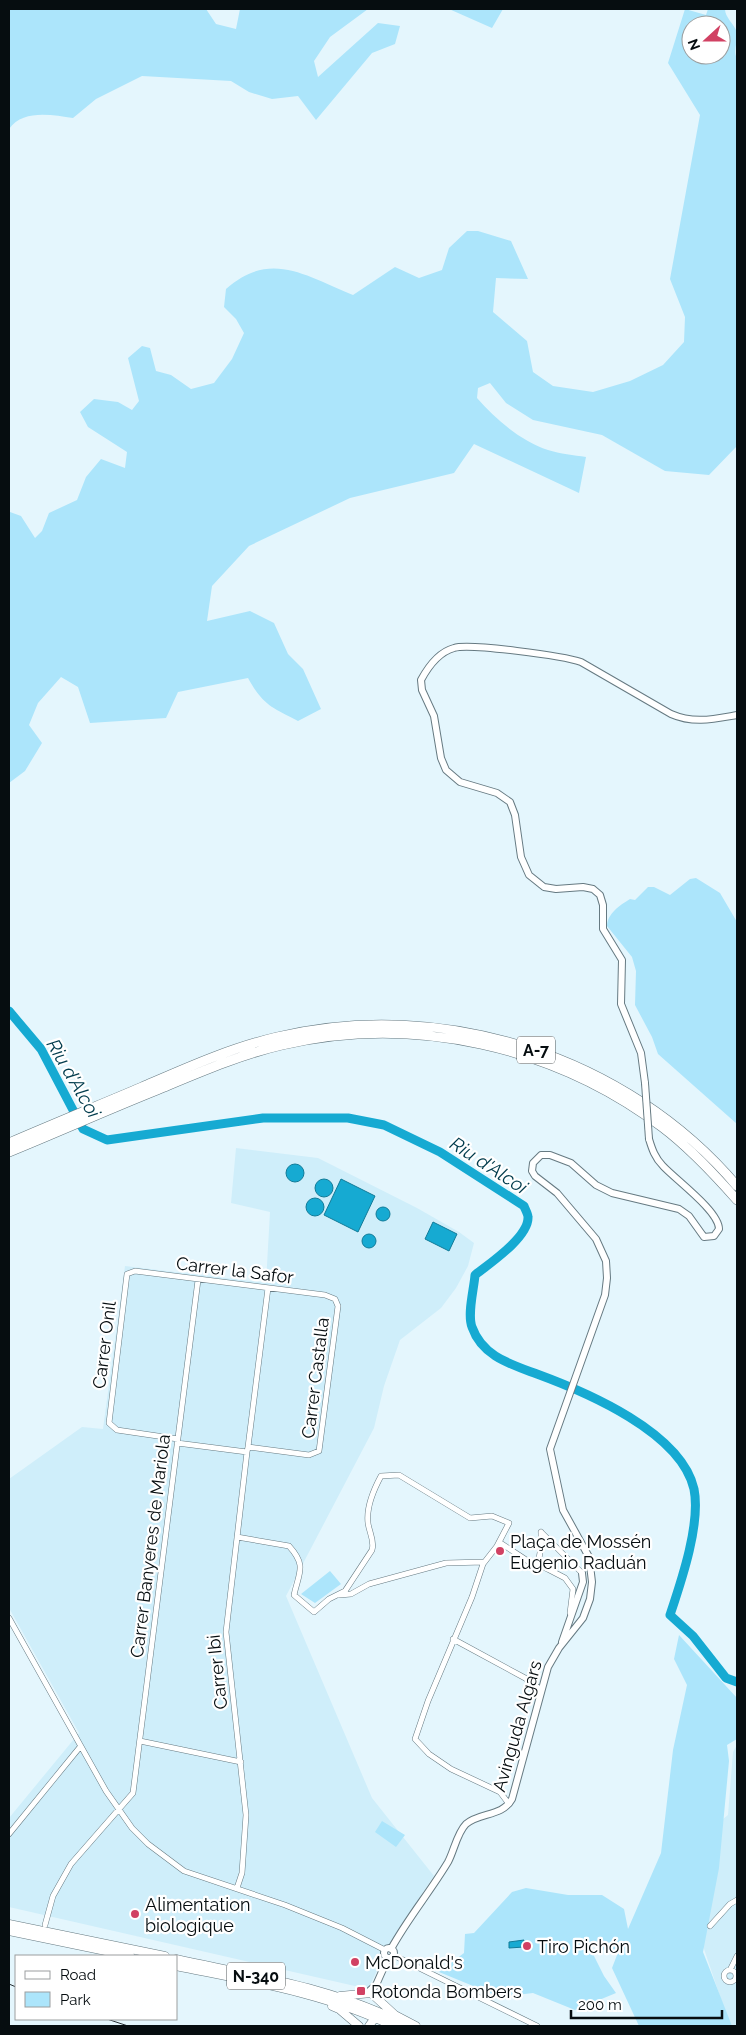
<svg xmlns="http://www.w3.org/2000/svg" width="746" height="2035" font-family="Raleway,sans-serif">
	<rect width="100%" height="100%" fill="#e4f6fd"/>
	<path fill="#cfeefa" d="M236,1148L318,1158L417,1208L459,1232L474,1243L468,1266L456,1288L441,1308L400,1340L384,1386L374,1428L286,1596L372,1798L434,1876L397,1931L368,1989L9,1907V1818L79,1733L9,1608V1479L82,1427L103,1429L125,1266L266,1283L270,1212L231,1203Z
		M737,1745V2026H730L703,1946L717,1824L728,1815L733,1752Z"/>
	<path fill="#ace5fb" fill-rule="evenodd" d="M9,9H206L216,24L236,29L240,9H368L330,37L314,61L318,77L378,23L400,26L395,44L372,53L316,120L298,96L272,99L249,92L231,81L142,76L96,99L73,118C52,115 23,109 9,129Z
		M449,9H503L492,28Z
		M685,9L706,15L708,9H725C725,17 733,23 736,30C740,39 732,50 737,58V446L709,475L665,471L602,435L533,420L506,403L490,383L478,388L477,398C495,419 521,441 548,450C560,454 574,455 586,457L579,493L474,444L454,473L350,498L249,546L212,586L207,621L250,611L274,623L288,654L303,669L321,709L298,721C271,707 263,705 248,678L178,692L166,718L90,723L78,687L61,677L38,703L29,725L42,743L25,771L9,783L10,512L21,516L35,538L42,531L49,513L77,500L86,477L101,459L125,468L127,452L88,427L80,412L94,399L118,402L132,410L139,401L128,358L142,346L150,348L156,371L171,375L191,389L214,383L232,359L244,333L236,319L224,307L226,289C271,249 307,277 353,295L395,267L419,278L442,270L449,248L467,231H478L511,241L528,279L496,278L493,312L527,341L533,372L553,386L593,392L630,381L663,365L684,342L685,317L670,279L700,115L668,63ZM691,25H721V55H691Z
		M696,878L720,893L737,922V1124L658,1054L652,1037L635,1005L636,971L632,957L607,926C607,914 620,905 630,899L635,900L648,887H654L670,895L690,879Z
		M330,1571L341,1584L315,1603L301,1594Z
		M679,1635L737,1698V1739L727,1745L729,1761L719,1868L703,1952L732,2026H639L612,1968L619,1950L610,1952L588,1944L604,1976L616,1993L575,2010L533,1993L500,1997L439,1972L464,1953L465,1934L474,1933L512,1892L526,1888L568,1895H602L624,1909L628,1929L661,1853L673,1750L687,1685L674,1659Z
		M382,1821L405,1835L396,1847L375,1832Z"/>
	<path fill="#16aad2" stroke="#117b98" d="M286 1173a9 9 0 1 1 18 0a9 9 0 1 1-18 0Z
		M341,1179L375,1196L358,1232L324,1215Z
		M315 1188a9 9 0 1 1 18 0a9 9 0 1 1-18 0Z
		M306 1207a9 9 0 1 1 18 0a9 9 0 1 1-18 0Z
		M376 1214a7 7 0 1 1 14 0a7 7 0 1 1-14 0Z
		M433,1222L457,1234L449,1251L425,1239Z
		M362 1241a7 7 0 1 1 14 0a7 7 0 1 1-14 0Z
		M524,1940V1947L509,1948V1942Z"/>
	<g fill="none" stroke-linecap="round" stroke-linejoin="round">
		<path stroke="#16aad2" stroke-width="9" d="M9,1011L41,1049L83,1129L107,1140L263,1118H348L384,1125L440,1152L524,1206C525,1209 528,1214 528,1217C529,1237 489,1264 475,1275C474,1289 467,1314 472,1327C482,1356 510,1364 537,1374C586,1392 681,1432 694,1489C701,1524 681,1582 670,1615L693,1636L726,1678L737,1682"/>
		<g stroke="#667a82" stroke-width="6">
			<path id="minor" d="M178,1439L117,1430L109,1423L127,1274L135,1271L325,1295L335,1299L338,1306L319,1451L309,1455L248,1447L247,1452L226,1632L246,1815L242,1873L237,1888
				M177,1443L247,1452
				M248,1447L268,1288
				M541,1532L582,1573
				M237,1537L289,1546C307,1566 299,1572 294,1595L314,1612L329,1599L345,1591L372,1550C375,1541 369,1532 368,1523C366,1507 374,1489 381,1476L399,1475L470,1518L492,1516L509,1523L497,1546L483,1564L472,1597L428,1701L415,1739L429,1754L451,1769L500,1792L509,1804
				M499,1542L534,1565L538,1564L565,1578L573,1589L570,1613
				M538,1564L541,1547V1532
				M340,1595L351,1594L369,1584L446,1563L484,1562
				M9,1618L106,1791L132,1828L148,1844L184,1871L285,1905L342,1928L385,1950
				M453,1639L525,1678L540,1689
				M140,1741L241,1762
				M9,1834L80,1747
				M45,1925L53,1896L71,1864L133,1793L198,1280
				M710,1926L730,1904L737,1900
				M393,1955L537,2026
				M724 1976a6 6 0 1 1 12 0a6 6 0 1 1-12 0Z
				M730,1970L737,1956"/>
		</g>
		<g stroke="#667a82" stroke-width="8">
			<path id="tertiary" d="M645,1083L641,1053L621,1004L622,960L603,929V905L600,895L593,889L583,887L556,889L544,887L529,875L521,857L515,815L510,802L497,793L460,782L446,770L441,758L434,716L422,690L421,680C428,667 439,652 454,648C469,643 564,656 581,662L671,714C694,724 714,719 737,715
				M562,1642L583,1582L582,1573
				M384 1953a5 5 0 1 1 10 0a5 5 0 1 1-10 0Z
				M391,1949C408,1918 430,1892 448,1862C454,1851 457,1833 466,1824C480,1812 502,1817 512,1799L548,1667L559,1648L583,1618L590,1599L592,1582L589,1557L563,1510L550,1449L605,1295L607,1278L606,1261L596,1239L557,1193L535,1176L532,1171L533,1163L541,1155H550L571,1163L596,1185L612,1193L679,1209L689,1216L704,1237L714,1236L719,1229C719,1211 676,1180 663,1166C655,1158 652,1149 649,1139
				M367,1993L376,1985L388,1958"/>
		</g>
		<g stroke="#667a82" stroke-width="9">
			<path id="primary" d="M9,1924L165,1956
				M9,1931L130,1956
				M176,1959C254,1976 337,1988 408,2026
				M176,1966C249,1981 325,1993 393,2026
				M340,1996L371,1993L395,2015L416,2026
				M332,2006L339,2009L359,2026
				M369,2026L377,2015"/>
		</g>
		<g stroke="#667a82" stroke-width="10">
			<path id="motorway" d="M9,1143C53,1124 97,1106 142,1087C186,1068 230,1048 277,1037C442,997 627,1056 737,1186
				M9,1152C58,1132 107,1110 157,1090C198,1073 239,1055 282,1045C413,1014 555,1046 662,1127C690,1148 714,1174 737,1200"/>
		</g>
		<use href="#minor" stroke="#fff" stroke-width="5"/>
		<use href="#tertiary" stroke="#fff" stroke-width="6"/>
		<use href="#primary" stroke="#fff" stroke-width="8"/>
		<use href="#motorway" stroke="#fff" stroke-width="9"/>
		<path stroke="#272f33" stroke-width="1" d="M9,1984L16,1987
			M107,2019L128,2026"/>
		<g stroke="#667a82" stroke-width="8" stroke-linecap="butt">
			<path id="tertiary-bridge" d="M645,1083L649,1139"/>
		</g>
		<use href="#tertiary-bridge" stroke="#fff" stroke-width="6"/>
	</g>
	<g fill="#d14163" stroke="#fff" stroke-width="2">
		<circle cx="500" cy="1551" r="5"/>
		<circle cx="135" cy="1914" r="5"/>
		<circle cx="527" cy="1946" r="5"/>
		<circle cx="355" cy="1962" r="5"/>
		<rect x="356" y="1986" width="10" height="10" rx="2.5"/>
	</g>
	<g text-anchor="middle" dominant-baseline="central" stroke-width="4.5" stroke-linejoin="round" paint-order="stroke">
		<g fill="#fff" stroke="#515658" stroke-width="1">
			<rect x="517" y="1036.5" width="38" height="27" rx="4"/>
			<rect x="227" y="1962.5" width="58" height="27" rx="4"/>
		</g>
		<g font-size="16" font-weight="bold" fill="#060d10">
			<text x="536" y="1050">A-7</text>
			<text x="256" y="1976">N-340</text>
		</g>
		<g font-size="18" fill="#060d10" stroke="#fff">
			<text transform="translate(235 1270) rotate(7)">Carrer la Safor</text>
			<text transform="translate(104 1345) rotate(-83)">Carrer Onil</text>
			<text transform="translate(315 1378) rotate(-83)">Carrer Castalla</text>
			<text transform="translate(150 1546) rotate(-83)">Carrer Banyeres de Mariola</text>
			<text transform="translate(217 1672) rotate(-96)">Carrer Ibi</text>
			<text transform="translate(517 1726) rotate(-74)">Avinguda Algars</text>
		</g>
		<g font-size="18" fill="#060d10" stroke="#fff" text-anchor="start">
			<text x="510" y="1541">Plaça de Mossén<tspan x="510" dy="21">Eugenio Raduán</tspan></text>
			<text x="145" y="1904">Alimentation<tspan x="145" dy="21">biologique</tspan></text>
			<text x="537" y="1946">Tiro Pichón</text>
			<text x="365" y="1962">McDonald's</text>
			<text x="371" y="1991">Rotonda Bombers</text>
		</g>
		<g font-size="19" font-style="italic" fill="#003b4c" stroke="#fff">
			<text transform="translate(74 1078) rotate(60)">Riu d'Alcoi</text>
			<text transform="translate(489 1165) rotate(33)">Riu d'Alcoi</text>
		</g>
	</g>
	<rect width="746" height="2035" fill="none" stroke="#060d10" stroke-width="20"/>
	<rect x="15" y="1955" width="162" height="65" fill="#ffffff" stroke="#9b9e9f"/>
	<rect x="25" y="1971" width="25" height="8" fill="#ffffff" stroke="#9b9e9f"/>
	<text x="60" y="1980" font-size="15" fill="#060d10">Road</text>
	<rect x="25" y="1992" width="25" height="15" fill="#ace5fb" stroke="#9b9e9f"/>
	<text x="60" y="2005" font-size="15" fill="#060d10">Park</text>
	<g transform="translate(706 40) rotate(249)"><circle r="24" fill="#ffffff" stroke="#9b9e9f"/>
	<path d="M0-4L9 19L0 12L-9 19Z" fill="#d14163"/>
	<text y="-8" font-size="14" font-weight="bold" text-anchor="middle" fill="#060d10">N</text>
	</g>
	<path d="M571 2010v8h151v-8" fill="none" stroke="#060d10" stroke-width="2.5"/>
	<text x="578" y="2010" font-size="15" fill="#060d10" stroke="#ffffff" stroke-width="4" paint-order="stroke">200 m</text>
</svg>
